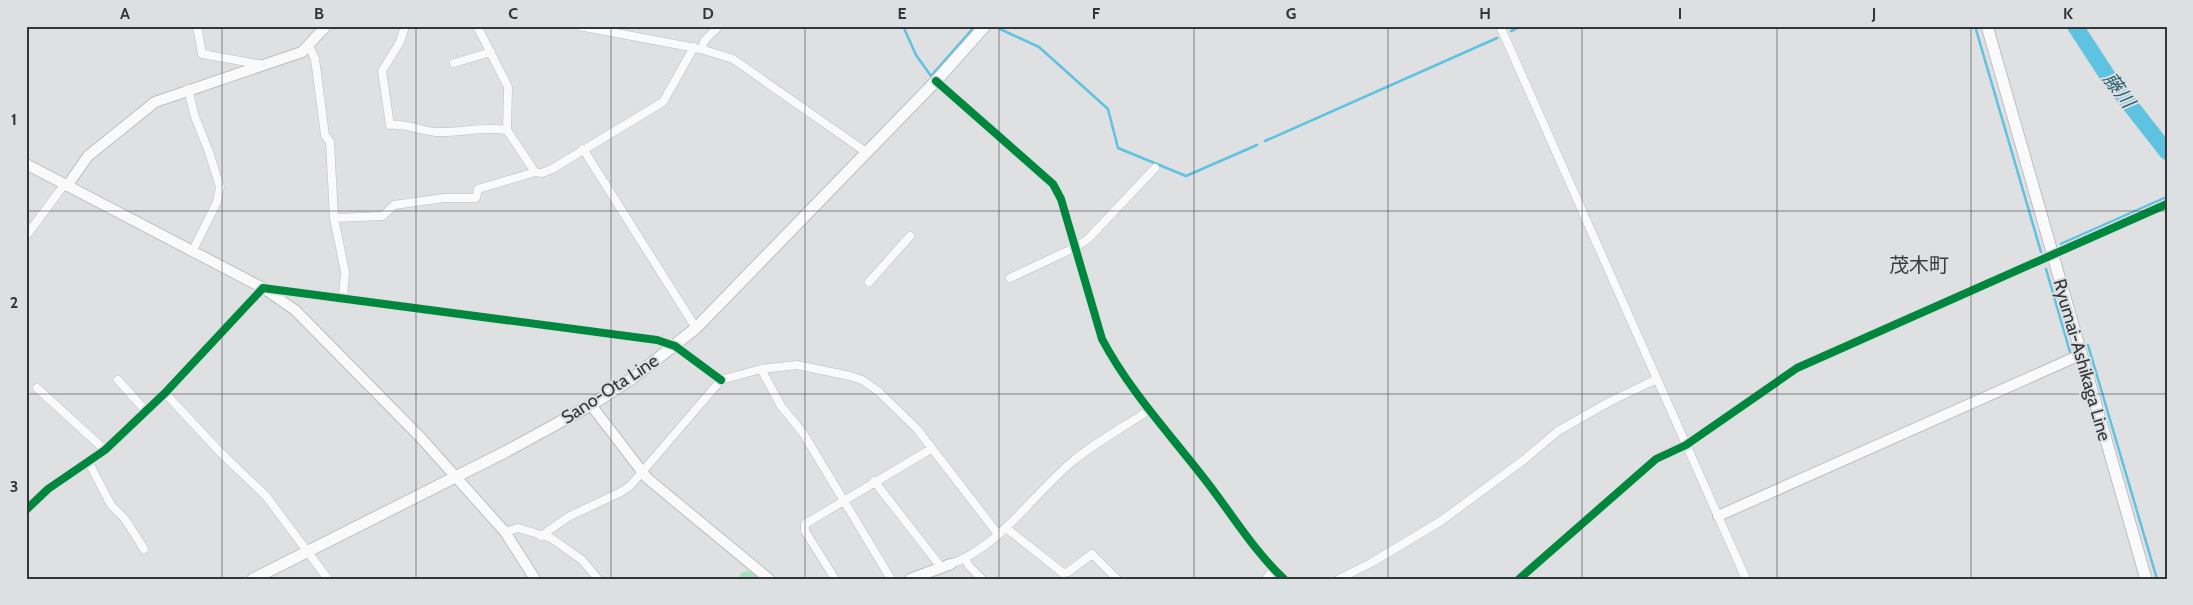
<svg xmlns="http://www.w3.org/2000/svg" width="2193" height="605" font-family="Cabin,'Noto Sans JP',sans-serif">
	<rect width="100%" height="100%" fill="#dee0e2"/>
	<path fill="#a9e0c2" d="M749,571L760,579H737L743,572Z"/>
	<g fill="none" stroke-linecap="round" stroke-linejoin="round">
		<path stroke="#5ec2e1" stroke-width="2.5" d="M903,26L916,55L931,76L975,26
			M1975,26L2041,252
			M1000,29L1039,47L1108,109L1118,148L1186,176L1257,145
			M1511,31L1522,26
			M1265,141L1497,38
			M2061,244L2167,197
			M2046,269L2070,352
			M2088,345L2157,579"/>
		<path stroke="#5ec2e1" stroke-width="16" d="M2075,26L2109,78L2167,152"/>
		<g stroke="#bcbec0" stroke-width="9">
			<path id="minor" d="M197,26L202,54L263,65
				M405,26L400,42L382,71L390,125C407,123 420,131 436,132C460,133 483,126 507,130
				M477,26L508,87L507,130L535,172L542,173L552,169L663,102L694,47
				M579,26L701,49L733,59L866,152
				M1500,26L1746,579
				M309,46L315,59L325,135L330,142L334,218L345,272L343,298
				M701,49L705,40L719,26
				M454,63L491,52
				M936,81L1053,184L1061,199L1102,339C1129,390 1168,432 1203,477C1230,511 1252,549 1284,579
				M188,89L195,117L209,152L220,187L217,202L192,252
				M583,149L696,328
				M334,218L383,216L394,205L444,198H476L478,189L535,172
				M26,236L64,185
				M1010,278L1076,247L1088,239L1155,168
				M869,282L910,236
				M761,369L781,406L803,433L891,579
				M118,380L146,411
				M37,388L105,450
				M165,393L219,451L266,496L328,579
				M88,461L111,505L125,519L144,549
				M874,481L941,567
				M26,510L48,489L105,450L165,393L263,288L657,340L675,346L721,380
				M1006,528L1063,573L1068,572L1092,554L1117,579
				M505,532L518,528L551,538L582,560L598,579
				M541,536L568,517L621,492L630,486L721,380L761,369L797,365L850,376L862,380L878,391L917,429L998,534
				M965,559L969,566L982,579
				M951,564C1002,545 1032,495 1073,461C1096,442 1124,427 1149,410
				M835,579L805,531V524L931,449
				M1266,579L1274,569
				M1339,579L1371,563L1441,521L1525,459L1558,431L1609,402L1657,379
				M1519,579L1656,459L1686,445L1797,368L2167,204"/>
		</g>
		<g stroke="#bcbec0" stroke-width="12">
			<path id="tertiary" d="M26,164L263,288L295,310L421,438L505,532L535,579
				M67,186L88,156L155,102L302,52L326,26
				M591,405L647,478L769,579
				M1718,516L2080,355
				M910,579L951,564"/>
		</g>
		<g stroke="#bcbec0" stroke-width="13">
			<path id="secondary" d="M1987,26L2146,579
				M253,579L507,451L591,405L633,378L696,328L936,81L985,26"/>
		</g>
		<use href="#minor" stroke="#fafafb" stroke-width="8"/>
		<use href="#tertiary" stroke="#fafafb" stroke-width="10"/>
		<use href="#secondary" stroke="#fafafb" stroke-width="11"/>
		<g stroke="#dde0e3" stroke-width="11">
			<path id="cycleway" d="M936,81L1053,184L1061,199L1102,339C1129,390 1168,432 1203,477C1230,511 1252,549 1284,579
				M26,510L48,489L105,450L165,393L263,288L657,340L675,346L721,380
				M1519,579L1656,459L1686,445L1797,368L2167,204"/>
		</g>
		<use href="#cycleway" stroke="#00873e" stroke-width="8"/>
	</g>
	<path fill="none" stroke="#333536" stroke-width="1" stroke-opacity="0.55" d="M222,26V579M416,26V579M611,26V579M805,26V579M999,26V579M1194,26V579M1388,26V579M1582,26V579M1777,26V579M1971,26V579M26,211H2167M26,394H2167"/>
	<g text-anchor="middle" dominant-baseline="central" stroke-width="4" stroke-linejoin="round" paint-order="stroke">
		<g font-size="18" fill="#333536" stroke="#dde0e3">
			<text transform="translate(2082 360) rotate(74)">Ryumai-Ashikaga Line</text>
			<text transform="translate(610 389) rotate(-33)">Sano-Ota Line</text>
		</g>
		<g font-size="19" font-style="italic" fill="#2a5e70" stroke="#dde0e3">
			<text transform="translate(2119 90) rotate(53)">藤川</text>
		</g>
		<g font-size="20" fill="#3a3d40" stroke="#dde0e3">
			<text x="1919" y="265">茂木町</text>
		</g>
	</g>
	<rect width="2193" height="605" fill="none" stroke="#dde0e3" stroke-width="55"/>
	<rect x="28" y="28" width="2138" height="550" fill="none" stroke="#333536" stroke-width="2"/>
	<g font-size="16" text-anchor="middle" font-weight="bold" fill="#333536">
		<text x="125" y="19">A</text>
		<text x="319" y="19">B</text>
		<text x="513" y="19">C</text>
		<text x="708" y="19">D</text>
		<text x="902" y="19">E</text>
		<text x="1096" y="19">F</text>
		<text x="1291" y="19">G</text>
		<text x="1485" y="19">H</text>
		<text x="1680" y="19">I</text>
		<text x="1874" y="19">J</text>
		<text x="2068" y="19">K</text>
		<text x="14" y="125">1</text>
		<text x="14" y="308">2</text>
		<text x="14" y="492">3</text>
	</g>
</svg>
